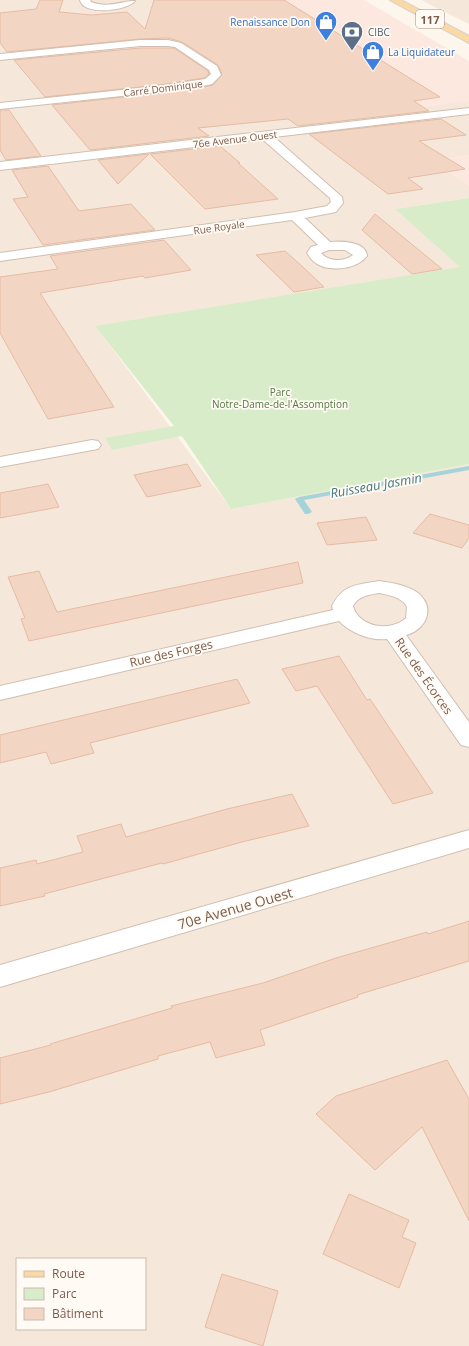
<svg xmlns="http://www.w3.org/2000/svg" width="469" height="1346" font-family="'Open Sans',sans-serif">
	<rect width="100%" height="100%" fill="#fdf6ec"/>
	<path fill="#f5e8da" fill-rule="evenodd" d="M0,0H199L469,101V155L433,160L469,186V198L395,209L469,274L103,336L231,509L469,464V1346H0ZM17,1259H145V1329H17Z
		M421,0H469V24Z"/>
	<path fill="#fde8e0" d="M203,0H364L469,61V101L354,116Z
		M469,155V186L433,160Z"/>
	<path fill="#d8ecc9" d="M469,198V464L231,509L182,436L112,450L105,438L174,426L95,326L460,267L395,209Z"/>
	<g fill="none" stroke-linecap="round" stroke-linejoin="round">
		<path fill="#a5d3da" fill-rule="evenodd" d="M469,466V470L304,500L312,512L308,514H305L295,499L299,497Z"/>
	</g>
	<path fill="#f3d5c3" stroke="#e6bba3" d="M40,0H63L59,12L92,15L127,12L145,29L154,0H284L440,97L414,101L429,111L298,126L288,119L198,128L209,136L90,150L52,105L159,93L208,86L213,85L222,74L218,65L182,42L168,38L140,39L7,52L0,43V13L36,9Z
		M140,48H174L208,71L209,74L204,78L159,85L45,97L14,60Z
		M0,110H9L41,156L6,160L0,150Z
		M441,119L466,135L419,141L465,169L408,178L423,189L388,194L309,134Z
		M220,146L240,163H238L278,199L205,209L150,154Z
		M149,154L118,184L98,160Z
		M48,166L79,211L131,204L155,230L43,245L13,199L28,197L12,170Z
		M375,214L442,269L412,274L362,230Z
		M164,240L191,270L145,278L143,276L40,293L114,407L48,419L0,333V277L58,269L50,256Z
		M285,251L304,268L324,287L294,292L256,255Z
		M187,464L201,486L147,497L134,475Z
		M48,484L59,507L0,518V493Z
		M430,514L469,525V538L462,548L413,533Z
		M366,517L377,540L327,545L317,523Z
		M298,562L303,583L29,641L21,619L25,618L8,577L39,571L57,612Z
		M339,656L367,700L370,699L433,793L393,804L317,686L296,691L282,669Z
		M237,679L250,703L90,743L94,753L51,764L46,752L0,763V735Z
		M292,794L309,826L242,842L163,864L162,863L44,894L45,896L0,906V868L36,860L37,864L83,852L77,836L121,824L126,837L227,809Z
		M469,921V961L357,995L358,997L260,1030L265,1045L216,1058L210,1042L158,1056V1059L49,1092L0,1104V1058L51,1045L50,1044L172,1008L171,1006L263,983L336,958L427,932L428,934Z
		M447,1060L469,1099V1221L422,1127L375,1170L316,1114L336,1096Z
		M349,1194L409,1220L402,1237L416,1243L399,1288L323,1254Z
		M222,1274L278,1291L263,1346L205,1327Z"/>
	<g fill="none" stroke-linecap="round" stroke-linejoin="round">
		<g stroke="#d1beb0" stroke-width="2">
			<path id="minor" d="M80,0H90L91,2C109,9 124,0 135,1C127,11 83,16 80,0Z
				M140,40H168L181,43L217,66L221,75L212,84L208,85L159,92L0,109V103L159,86L205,79L211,74L209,70L175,47L168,46H140L0,60V54Z
				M469,108V114L274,137L342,197L343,203L336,212L305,218L330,242C341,241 366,241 367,256C357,270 326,273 313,261C311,259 309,256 307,253L311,247L318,245L292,220L0,261V253L295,212L327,206L331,202L330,198L262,139L0,170V162ZM329,250H345L353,255C344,262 329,262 321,253Z
				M92,440L98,441L101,445L98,449L0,467V457Z
				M379,581C392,583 407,585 418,593C436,608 426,630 406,635L469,722V747L461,745L387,639C370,641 351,633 339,621L0,700V686L333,610L332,606C343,584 357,585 379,581ZM379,593C389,595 402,597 407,607L406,618C391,632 359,628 353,606C358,596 369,595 379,593Z
				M469,830V848L0,987V965Z"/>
		</g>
		<g stroke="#dad1cd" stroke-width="2">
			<path id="major" d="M390,0H401L469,36V43Z"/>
		</g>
		<use href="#minor" fill="#fff" fill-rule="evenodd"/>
		<use href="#major" fill="#fbd9a5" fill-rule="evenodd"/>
	</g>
	<defs>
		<g id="shop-pin" transform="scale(1.15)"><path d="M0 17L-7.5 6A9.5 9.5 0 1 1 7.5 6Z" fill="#3f7fe0" stroke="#fffaf3"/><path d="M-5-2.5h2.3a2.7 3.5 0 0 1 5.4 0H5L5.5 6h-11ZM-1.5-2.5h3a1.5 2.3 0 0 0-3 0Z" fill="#fff"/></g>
		<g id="bank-pin" transform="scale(1.15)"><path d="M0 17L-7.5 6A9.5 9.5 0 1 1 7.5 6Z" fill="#5c6f8a" stroke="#fffaf3"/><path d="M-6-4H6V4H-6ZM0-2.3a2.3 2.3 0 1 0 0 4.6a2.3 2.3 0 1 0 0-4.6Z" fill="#fff"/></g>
	</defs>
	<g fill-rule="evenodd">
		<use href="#shop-pin" x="326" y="22"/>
		<use href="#bank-pin" x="352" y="32"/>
		<use href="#shop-pin" x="373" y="52"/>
	</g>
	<g text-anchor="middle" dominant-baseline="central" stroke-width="3.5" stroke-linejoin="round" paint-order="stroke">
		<g font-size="10" fill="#366cbe" stroke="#fffaf3" text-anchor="end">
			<text x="310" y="22">Renaissance Don</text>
			<text x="388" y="52" text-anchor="start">La Liquidateur</text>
		</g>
		<g font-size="10" fill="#4e5e75" stroke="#fffaf3" text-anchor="start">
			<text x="368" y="32">CIBC</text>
		</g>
		<g font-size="10" fill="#7a5c4d" stroke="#fffaf3">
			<text transform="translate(163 88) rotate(-7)">Carré Dominique</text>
			<text transform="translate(235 139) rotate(-7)">76e Avenue Ouest</text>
			<text transform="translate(219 227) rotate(-8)">Rue Royale</text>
		</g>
		<g font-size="10" fill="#537a41" stroke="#fffaf3">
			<text x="280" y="392">Parc<tspan x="280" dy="12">Notre-Dame-de-l'Assomption</tspan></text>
		</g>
		<rect fill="#fffaf3" stroke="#a28b7f" stroke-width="1" x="416" y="10" width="28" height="18" rx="3"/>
		<g font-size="11" font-weight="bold" fill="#7a5c4d">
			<text x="430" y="19">117</text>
		</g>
		<g font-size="12" fill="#7a5c4d" stroke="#fffaf3">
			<text transform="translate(171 653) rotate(-13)">Rue des Forges</text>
			<text transform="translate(424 676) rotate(55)">Rue des Écorces</text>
		</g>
		<g font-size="13" font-style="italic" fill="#437c86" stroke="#fffaf3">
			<text transform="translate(376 485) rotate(-10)">Ruisseau Jasmin</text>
		</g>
		<g font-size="14" fill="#7a5c4d" stroke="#fffaf3">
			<text transform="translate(235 908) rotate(-16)">70e Avenue Ouest</text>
		</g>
	</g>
	<rect x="16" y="1258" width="130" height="72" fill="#fffaf3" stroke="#cabbb1"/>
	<rect x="24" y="1271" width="20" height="6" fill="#fbd9a5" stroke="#cabbb1"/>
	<text x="52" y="1278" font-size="12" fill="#7a5c4d">Route</text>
	<rect x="24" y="1288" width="20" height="12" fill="#d8ecc9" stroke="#cabbb1"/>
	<text x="52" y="1298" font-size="12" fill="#7a5c4d">Parc</text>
	<rect x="24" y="1308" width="20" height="12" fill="#f3d5c3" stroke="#cabbb1"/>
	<text x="52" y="1318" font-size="12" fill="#7a5c4d">Bâtiment</text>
</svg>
